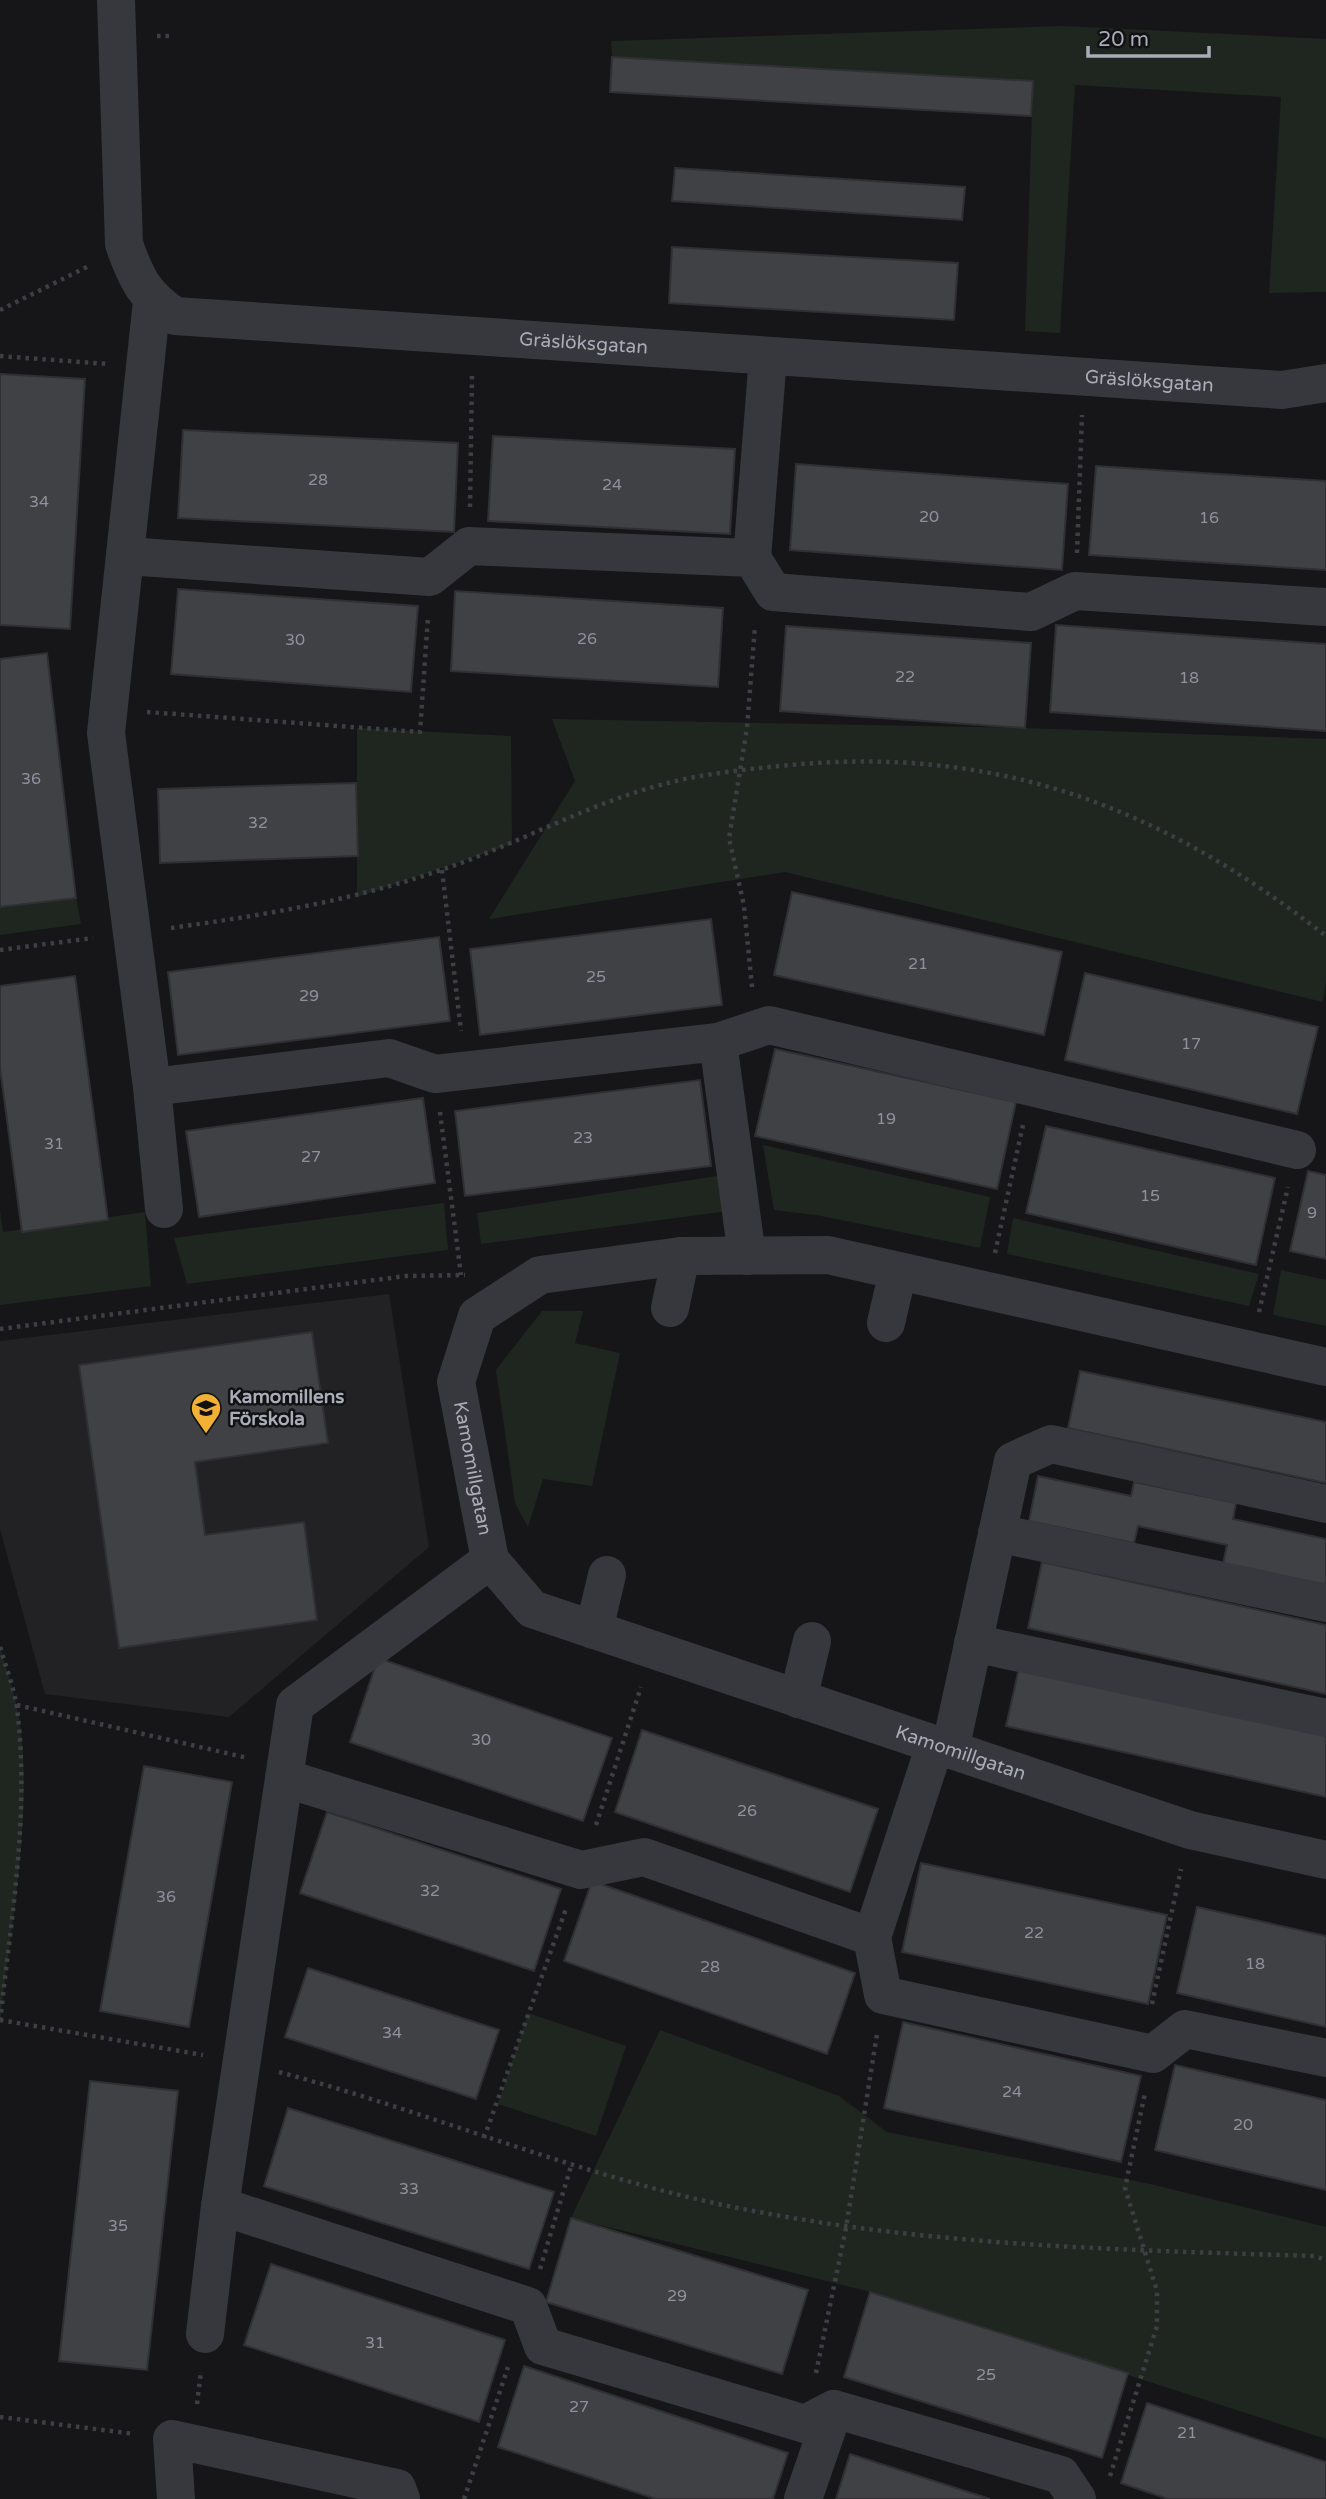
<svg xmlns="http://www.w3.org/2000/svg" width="1326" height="2499" font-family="'Varela Round',sans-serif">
	<rect width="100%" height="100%" fill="#161618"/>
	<path fill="#222225" d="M389,1294L429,1547L229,1717L45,1694L0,1529V1341Z"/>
	<path fill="#1e261f" d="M1064,26L1326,39V292L1269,293L1281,97L1075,85L1060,333L1025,331L1033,81L612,57L611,41Z
		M552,719L1025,728L1326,739V979L1323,1002L785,872L489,919L575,781Z
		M357,728L511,736L512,844L357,897Z
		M76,898L81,924L0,935V907Z
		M763,1145L990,1197L980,1248L816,1215L774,1210Z
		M723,1175L728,1211L481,1244L477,1213Z
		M444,1203L448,1250L187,1284L174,1238Z
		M0,1211L3,1232L145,1212L151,1286L0,1305Z
		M1013,1218L1259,1274L1249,1306L1007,1254Z
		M1281,1270L1326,1280V1326L1273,1315Z
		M542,1311H583L575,1343L620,1353L592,1486L543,1479L528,1527L515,1503L496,1370Z
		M0,1647C5,1666 12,1684 16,1703C37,1797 10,1926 0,2023Z
		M528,2013L626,2046L596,2136L498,2104Z
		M660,2030L839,2096L887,2132L1150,2184L1326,2227V2439L871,2292L571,2218Z"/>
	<path fill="#404145" stroke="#303034" stroke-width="2" d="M612,57L1033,81L1031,116L610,92Z
		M675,168L965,187L962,220L672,201Z
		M672,247L958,263L954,320L669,303Z
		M0,374L85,379L70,629L0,625Z
		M183,430L458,443L454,532L178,518Z
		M493,436L735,449L730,534L488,521Z
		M796,464L1068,484L1062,570L790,550Z
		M1096,466L1326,481V570L1089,555Z
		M178,589L418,606L411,692L171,674Z
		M455,591L723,608L718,687L451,671Z
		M1056,625L1326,644V731L1050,712Z
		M786,626L1031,643L1025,728L780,711Z
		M47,653L76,898L0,907V659Z
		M356,783L358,856L160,863L158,789Z
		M792,892L1062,952L1044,1035L774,975Z
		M711,919L722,1005L480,1035L470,949Z
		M439,937L450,1021L178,1055L168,972Z
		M1085,973L1318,1027L1297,1114L1065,1060Z
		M75,976L108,1220L22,1232L0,1068V986Z
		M775,1049L1016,1102L997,1189L755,1136Z
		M700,1080L711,1166L465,1196L455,1111Z
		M423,1098L435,1183L199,1217L186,1131Z
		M1046,1126L1275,1178L1256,1265L1026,1213Z
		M1308,1171L1326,1175V1259L1290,1251Z
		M312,1332L328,1443L195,1462L205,1535L304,1522L317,1620L119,1648L79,1365Z
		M1080,1371L1326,1422V1483L1068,1428Z
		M1038,1476L1131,1496L1134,1482L1236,1503L1233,1519L1326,1539V1585L1223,1564L1227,1545L1138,1526L1134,1543L1029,1521Z
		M1042,1562L1326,1625V1694L1028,1628Z
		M378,1658L612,1738L583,1821L350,1742Z
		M1019,1668L1326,1736V1797L1006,1726Z
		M642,1730L878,1809L850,1892L615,1812Z
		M144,1766L232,1782L189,2027L100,2011Z
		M327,1812L561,1889L534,1971L300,1893Z
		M921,1863L1167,1915L1148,2004L902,1952Z
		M592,1881L855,1973L827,2054L564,1961Z
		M1197,1907L1326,1936V2027L1177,1993Z
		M308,1968L499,2030L476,2099L285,2037Z
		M903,2022L1141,2076L1121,2162L884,2108Z
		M1175,2065L1326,2100V2190L1155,2150Z
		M90,2081L178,2091L147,2370L59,2361Z
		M288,2108L554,2192L529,2269L264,2186Z
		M571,2218L808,2290L782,2374L546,2302Z
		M271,2264L505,2340L479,2422L244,2345Z
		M870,2292L1128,2373L1102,2458L844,2377Z
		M524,2366L788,2453L773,2499H656L498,2447Z
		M1147,2403L1326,2462V2499H1168L1121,2483Z
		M850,2454L990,2499H836Z"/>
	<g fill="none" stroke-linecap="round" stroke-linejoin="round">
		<path stroke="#3d3f44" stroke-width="4.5" stroke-dasharray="3.5 5" stroke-linecap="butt" d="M157,36H173
			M0,310L91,265
			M0,356L107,364
			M470,507L472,376
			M1077,553L1082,415
			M147,712L420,732L428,617
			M442,870L461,1031
			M171,928C264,915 351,901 441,870C516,845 587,804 664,784C701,774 741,770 779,766C994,744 1157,804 1326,936
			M0,950L93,938
			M752,987L744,906L729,838L747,728L755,626
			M440,1112L461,1275
			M995,1253L1023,1125
			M1259,1312L1288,1187
			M0,1329L406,1276L465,1275
			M0,1647C6,1667 14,1688 17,1708C30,1813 11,1918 0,2022
			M17,1705L248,1758
			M596,1825L641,1687
			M1152,2004L1181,1869
			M0,2020L203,2055
			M279,2072C433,2113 581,2177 738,2208C929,2246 1121,2250 1314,2256L1326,2260
			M484,2138L567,1906
			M540,2269L572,2163
			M816,2373L846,2228L877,2034
			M197,2404L201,2371
			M0,2417L135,2434
			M1110,2476L1157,2326V2291L1125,2188L1145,2093
			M464,2499L508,2367"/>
		<g stroke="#37383d" stroke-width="38">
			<path id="s1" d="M116,0L124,244C136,278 144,296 175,316L1282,390L1326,383"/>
			<path d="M152,301L106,733L152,1087L164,1209"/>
			<path d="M126,556L430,577L469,546L752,558L773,592L1031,612L1075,591L1326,607"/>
			<path d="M752,558L768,357"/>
			<path d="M718,1042L747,1256"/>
			<path d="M152,1087L389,1058L435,1074L718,1042L769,1025L1297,1150"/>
			<path d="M670,1308L681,1256"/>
			<path d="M886,1323L898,1271"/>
			<path id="s2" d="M1326,1367L828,1255L681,1256L540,1275L477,1316L456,1382L490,1560L532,1609L1190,1830L1326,1860"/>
			<path d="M997,1533L1326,1603"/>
			<path d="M594,1630L607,1575"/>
			<path d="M973,1643L1326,1718"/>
			<path d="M798,1699L812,1641"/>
			<path d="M950,1750L1013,1461L1051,1444L1326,1504"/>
			<path d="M284,1778L581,1870L644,1857L872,1937L883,1995L1153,2054L1185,2029L1326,2058"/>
			<path d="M872,1937L935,1745"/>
			<path d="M220,2206L528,2306L543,2346L805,2424L834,2409L1061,2475L1077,2499"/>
			<path d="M205,2334L220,2206L295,1705L490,1560"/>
			<path d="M176,2499L172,2439L397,2488L401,2499"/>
			<path d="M803,2499L834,2409"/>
		</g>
	</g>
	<defs>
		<g id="school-pin" transform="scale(1.575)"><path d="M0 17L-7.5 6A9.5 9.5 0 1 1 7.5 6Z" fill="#f2b134" stroke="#111113"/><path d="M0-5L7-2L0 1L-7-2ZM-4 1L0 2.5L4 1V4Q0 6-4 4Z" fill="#111"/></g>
	</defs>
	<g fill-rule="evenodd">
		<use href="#school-pin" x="206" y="1408"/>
	</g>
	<g text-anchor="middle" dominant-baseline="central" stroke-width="5" stroke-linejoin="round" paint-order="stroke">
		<g font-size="16" fill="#8e929b">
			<text x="318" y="480">28</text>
			<text x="612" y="485">24</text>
			<text x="39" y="502">34</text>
			<text x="929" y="517">20</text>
			<text x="1209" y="518">16</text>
			<text x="587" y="639">26</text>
			<text x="295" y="640">30</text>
			<text x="905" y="677">22</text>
			<text x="1189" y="678">18</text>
			<text x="31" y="779">36</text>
			<text x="258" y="823">32</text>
			<text x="918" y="964">21</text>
			<text x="596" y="977">25</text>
			<text x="309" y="996">29</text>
			<text x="1191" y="1044">17</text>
			<text x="886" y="1119">19</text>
			<text x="583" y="1138">23</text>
			<text x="54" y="1144">31</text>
			<text x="311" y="1157">27</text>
			<text x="1150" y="1196">15</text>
			<text x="1312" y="1213">9</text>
			<text x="481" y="1740">30</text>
			<text x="747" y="1811">26</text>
			<text x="430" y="1891">32</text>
			<text x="166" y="1897">36</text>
			<text x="1034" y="1933">22</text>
			<text x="1255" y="1964">18</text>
			<text x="710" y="1967">28</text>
			<text x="392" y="2033">34</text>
			<text x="1012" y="2092">24</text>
			<text x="1243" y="2125">20</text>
			<text x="409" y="2189">33</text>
			<text x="118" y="2226">35</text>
			<text x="677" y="2296">29</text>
			<text x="375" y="2343">31</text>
			<text x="986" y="2375">25</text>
			<text x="579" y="2407">27</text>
			<text x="1187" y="2433">21</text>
		</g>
		<g font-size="19" fill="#a8adb8" stroke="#111113">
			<text stroke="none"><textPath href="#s1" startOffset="744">Gräslöksgatan</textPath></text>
			<text stroke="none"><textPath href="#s1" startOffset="1311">Gräslöksgatan</textPath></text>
			<text stroke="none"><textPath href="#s2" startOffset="1032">Kamomillgatan</textPath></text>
			<text stroke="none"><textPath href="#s2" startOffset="1642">Kamomillgatan</textPath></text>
		</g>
		<g font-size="19" font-weight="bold" fill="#a8adb8" stroke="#111113" text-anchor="start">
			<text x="229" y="1397">Kamomillens<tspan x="229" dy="22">Förskola</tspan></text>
		</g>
	</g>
	<path d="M1088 46v10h121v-10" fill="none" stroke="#a8adb8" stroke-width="3.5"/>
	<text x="1098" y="46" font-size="21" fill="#a8adb8" stroke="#111113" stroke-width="5" paint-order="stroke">20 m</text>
</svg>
